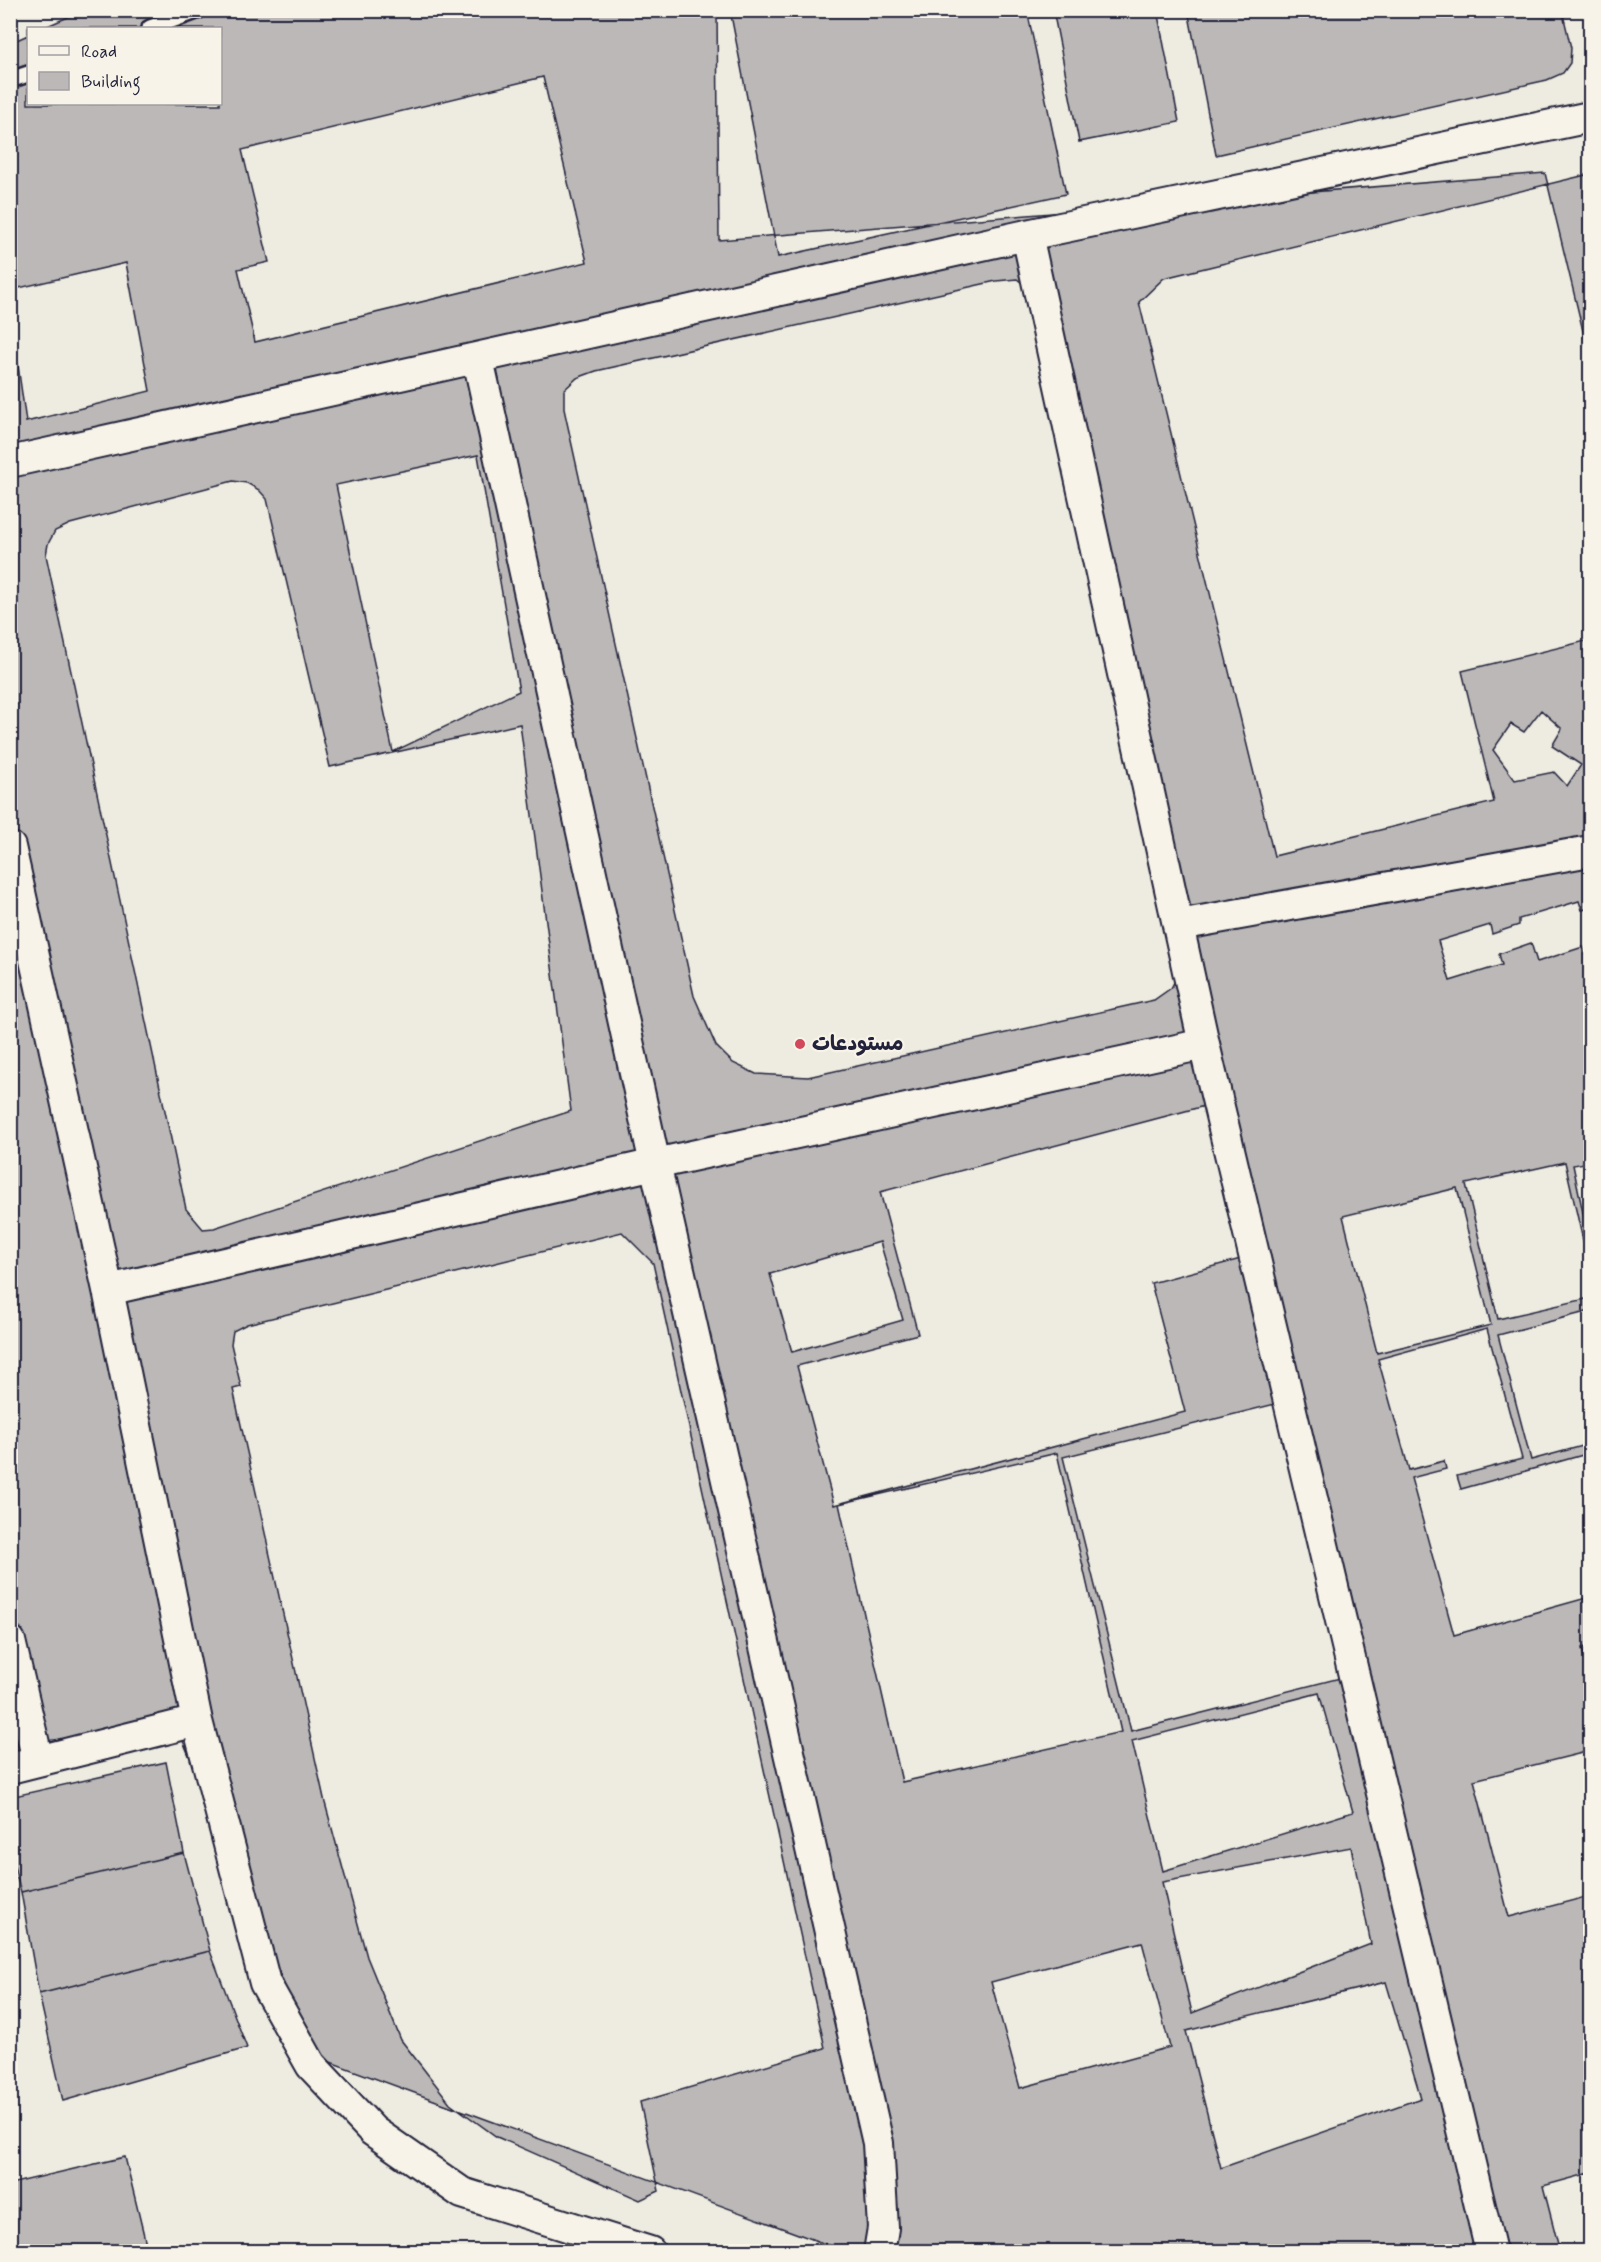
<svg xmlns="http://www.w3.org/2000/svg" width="1601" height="2262" font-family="Mynerve,'Playpen Sans Arabic',sans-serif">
	<rect width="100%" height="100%" fill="#eeebe1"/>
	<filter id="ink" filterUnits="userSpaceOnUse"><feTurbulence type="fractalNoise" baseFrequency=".0167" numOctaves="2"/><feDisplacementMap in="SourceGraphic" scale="12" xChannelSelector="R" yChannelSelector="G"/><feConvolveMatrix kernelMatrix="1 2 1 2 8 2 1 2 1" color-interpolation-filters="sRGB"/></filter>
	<g filter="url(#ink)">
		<path fill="#bbb8b7" stroke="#22223b" stroke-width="1.5" fill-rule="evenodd" d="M10,10H84L43,28H28V35L10,43Z
			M10,10H717L719,240L1545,173L1590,360V2252H847L314,2056L178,1729L10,1744ZM28,28H220V104H28Z
			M730,10H1027L1066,194L778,257Z
			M1053,10H1157L1179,122L1079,142Z
			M1188,10H1562L1571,48L1570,63L1563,73L1547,80L1216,155Z
			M543,77L587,262L255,342L238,269L269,262L242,150Z
			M1590,174V640L1462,671L1494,802L1274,856L1139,302L1164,278Z
			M126,263L150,391L26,422L10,309V290Z
			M1017,279L1032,291L1181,969L1171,988L1154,1000L808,1077L756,1074L733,1063L716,1046L694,996L564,409V390L577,378L596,371L996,281Z
			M478,455L519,691L393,752L336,485Z
			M233,481L247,483L259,490L267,499L330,767L520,724L571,1111L214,1228L203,1229L186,1209L46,555L48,544L55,531L70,524Z
			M1541,710L1562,729L1552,746L1581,765L1567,786L1554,772L1515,780L1493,750L1511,724L1524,732Z
			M1579,901L1582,910L1590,908V953L1585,955L1583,947L1537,962L1531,943L1499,954L1502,965L1450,981L1438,941L1490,925L1492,934L1519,925V919Z
			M1212,1104L1252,1256L1151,1283L1185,1412L834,1505L797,1366L918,1334L880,1192Z
			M1590,1135V1246L1573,1165L1590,1162L1584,1137Z
			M1565,1162L1590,1271V1298L1498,1319L1466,1184Z
			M1457,1188L1491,1325L1377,1353L1343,1216Z
			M622,1232L653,1263L825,2048L640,2102L659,2191L640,2200L497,2137L450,2103L401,2040L367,1957L325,1803L233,1389L241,1387L231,1344L233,1331L247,1324Z
			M880,1242L903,1320L792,1352L770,1274Z
			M1590,1311V1444L1531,1460L1498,1335Z
			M1487,1329L1522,1459L1457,1476L1461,1489L1590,1453V1597L1454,1635L1411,1478L1446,1469L1444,1461L1409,1470L1378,1359Z
			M1283,1402L1352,1675L1131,1731L1063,1457Z
			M1057,1453L1121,1732L902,1782L839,1504Z
			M1590,1646V1684L1582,1648Z
			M1319,1693L1353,1812L1163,1871L1132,1741Z
			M1590,1751V1896L1509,1917L1474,1780Z
			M166,1762L184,1853L21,1892L10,1852V1797Z
			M1351,1847L1371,1944L1192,2013L1162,1882Z
			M184,1853L210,1951L39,1994L21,1892Z
			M1142,1942L1170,2047L1020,2088L991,1982Z
			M210,1951L247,2048L63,2101L39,1994Z
			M1386,1982L1421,2098L1221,2168L1186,2031Z
			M125,2157L148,2252H10V2184Z
			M1590,2173V2252H1560L1543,2186Z"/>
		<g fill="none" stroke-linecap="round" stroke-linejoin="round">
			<g stroke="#22223b" stroke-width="20">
				<path id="service" d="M150,28L199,10
					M10,80L28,74"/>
			</g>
			<g stroke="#22223b" stroke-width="34">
				<path id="minor" d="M1027,235L1204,1044L1491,2252
					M478,359L655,1164L878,2143L883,2228L879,2252
					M10,462L1027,235L1590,117
					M10,847L108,1290L197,1721L265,1983L311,2065L373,2131L462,2193L650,2252
					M1179,925L1590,851
					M108,1290L655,1164L1204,1044
					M10,1641L38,1761
					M10,1768L197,1721"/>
			</g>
			<use href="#service" stroke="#f7f3e8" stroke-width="15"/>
			<use href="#minor" stroke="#f7f3e8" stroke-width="30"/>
		</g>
	</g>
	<circle fill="#d1495b" stroke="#f7f3e8" stroke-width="2" cx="800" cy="1044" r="6"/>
	<g text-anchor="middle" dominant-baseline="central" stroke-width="4.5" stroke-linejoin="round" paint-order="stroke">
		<g font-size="21" font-weight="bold" fill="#22223b" stroke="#f7f3e8" text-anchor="start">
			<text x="812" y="1044">مستودعات</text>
		</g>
	</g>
	<rect width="1601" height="2262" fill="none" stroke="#f7f3e8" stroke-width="36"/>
	<rect x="18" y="18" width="1565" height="2226" fill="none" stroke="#22223b" stroke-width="2" filter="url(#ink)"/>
	<rect x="27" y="27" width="195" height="78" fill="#f7f3e8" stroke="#a29fa3" stroke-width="1.5"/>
	<rect x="39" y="46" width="30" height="9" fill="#f7f3e8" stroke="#a29fa3" stroke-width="1.5"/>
	<text x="81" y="57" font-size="18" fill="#22223b">Road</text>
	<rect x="39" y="72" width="30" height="18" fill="#bbb8b7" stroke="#a29fa3" stroke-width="1.5"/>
	<text x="81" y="87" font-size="18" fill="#22223b">Building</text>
</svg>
